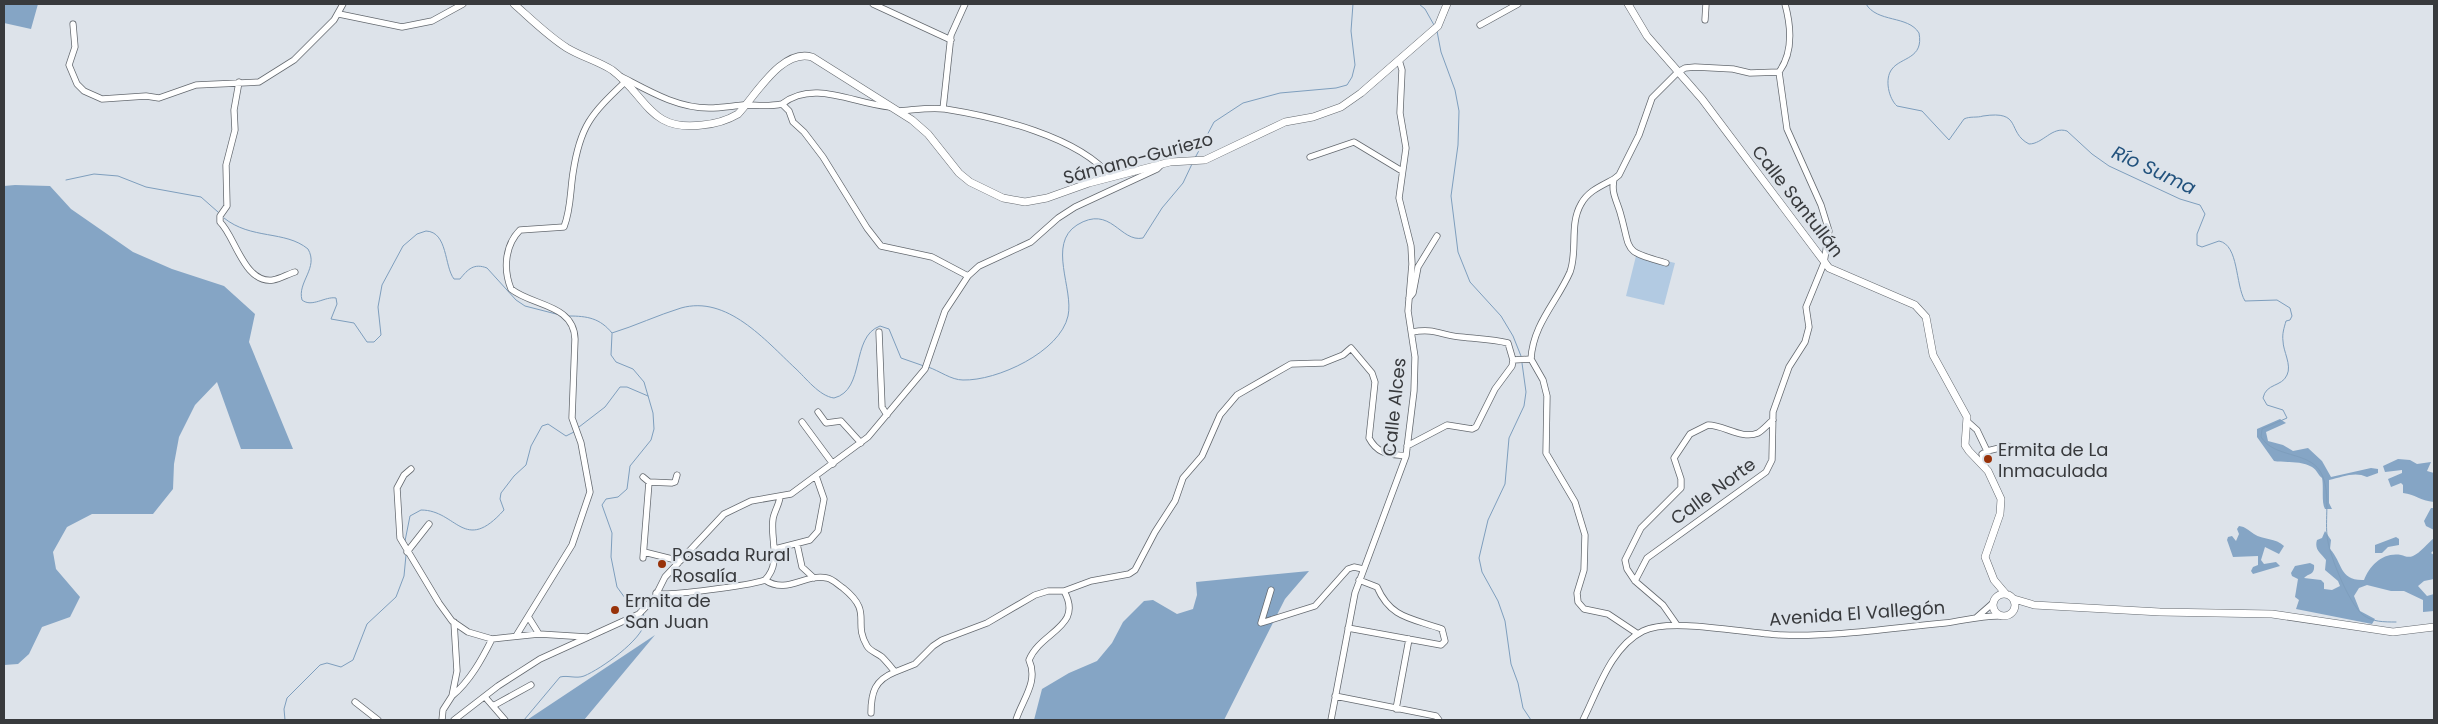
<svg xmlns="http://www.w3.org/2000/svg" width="2438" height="724" font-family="Poppins,sans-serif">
	<rect width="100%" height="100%" fill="#dde3ea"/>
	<path fill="#b2cae2" d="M1636,256L1666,264L1667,261L1675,263L1664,305L1626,296Z"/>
	<path fill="#85a5c5" d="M4,4H38L31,29L4,23Z
		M15,185L50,186L71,209L133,252L172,269L224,286L255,314L249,342L293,449H241L217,382L195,405L179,437L174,464L173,489L153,514H92L67,527L53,552L56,569L80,597L70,617L42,627L29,654L18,664L4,665V186Z
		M2280,419L2286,423L2266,432L2268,441L2283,445L2293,451L2308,448L2322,461L2331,477L2371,468L2378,469V473L2367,477C2355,471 2342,477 2329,480V503L2332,509H2325C2321,502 2324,487 2322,478C2318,475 2317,470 2312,467C2300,460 2286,463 2274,461L2257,437V429Z
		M2398,459L2410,460L2417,464L2431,462L2427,471L2434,473V502C2420,501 2415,494 2403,493V485L2401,483L2391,487L2388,479L2402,473V470L2385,472L2383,466Z
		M2431,508H2434V530L2426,526L2424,521Z
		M2239,526C2246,527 2248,530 2254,534C2263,540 2276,538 2284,546L2279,554L2265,547L2261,560L2264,564L2276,562L2280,566L2253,574L2251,571L2253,567L2258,565V556L2233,557L2227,540L2228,537L2232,536L2236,541L2239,534L2237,529Z
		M2325,531L2331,540L2330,549C2343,563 2339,581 2364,580C2370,565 2383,552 2401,555C2405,556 2408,558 2413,556C2420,553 2428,543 2434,538V550L2431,553L2434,555V579L2424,581L2418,586L2427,596L2434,594V611L2423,612V600L2404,591H2391L2367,585L2359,588L2354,596L2360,611L2375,619L2372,624L2296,609L2299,600L2295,597L2298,579L2292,576L2291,573L2295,566L2310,563L2314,565C2315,575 2309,573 2304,578L2321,580L2324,583V589L2332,590L2340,586L2338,581L2325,570L2326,560C2321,553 2314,550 2317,540L2322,538Z
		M2396,537L2399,539V545L2388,547L2382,553H2375V545Z
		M1309,571L1285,599L1224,720H1034L1042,689L1069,673L1097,661L1112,643L1123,622L1144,601L1153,600L1177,614L1193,609L1197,595L1196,582Z
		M655,635L584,720H527Z"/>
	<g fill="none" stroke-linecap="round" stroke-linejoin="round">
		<path stroke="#7e9ebd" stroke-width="1" d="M1419,4L1425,9L1434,25
			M1866,4C1877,23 1908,15 1919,33C1924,59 1901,57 1892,69C1884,79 1889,99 1897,106L1922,111L1949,140L1964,119C1970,116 1977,118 1983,116C2023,110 2006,132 2029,144C2043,144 2052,126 2067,131L2092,154L2109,166L2180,199L2200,205L2205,214L2197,234V245L2202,247L2219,241C2239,245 2235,284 2245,301L2277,300L2290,308L2292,316L2290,320L2286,321C2284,328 2282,334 2283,341C2283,351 2292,365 2287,375C2282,387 2266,383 2263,398L2267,405L2283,410L2287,418L2262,429L2261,437C2274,458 2307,451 2320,471C2331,489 2325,516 2327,535C2328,553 2349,604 2363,615C2372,622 2384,622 2396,622
			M1437,31L1441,52L1455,90L1459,111L1458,145L1451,196L1458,252L1470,282L1501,316L1513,336L1521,356
			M1195,158L1214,122L1243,103L1280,93L1336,88L1347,85L1352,77L1355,65L1351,31L1353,4
			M66,180L94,174L118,176L146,187L201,197L218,212
			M224,218C251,240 285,230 308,249C319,268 297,282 302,300C312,308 325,296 336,298L337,304L331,319L354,323L367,342H374L381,335L378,307L382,285L403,246L417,234L426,231C448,232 444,266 454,279H460C468,269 474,263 487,268L516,300L525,306L560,315
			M569,316C587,316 600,318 612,333
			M612,333C635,326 658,315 681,308C727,295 765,340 795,368C806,378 819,396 834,398C866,390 850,337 880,326L889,329L901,358L924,366
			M612,334L611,355L616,362L633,369L644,382L653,413L654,429L651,440L630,466L627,489L618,497L606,499L602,505L612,533L611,557L617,587L625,598L640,609
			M1522,363L1526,392L1524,406L1509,438L1505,484L1488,520L1479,558L1482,572L1498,601L1505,621L1511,664L1518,683L1523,708L1531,720
			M928,367C940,371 951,380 963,380C997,381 1060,352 1068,316C1074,289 1047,244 1077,225C1111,204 1120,243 1143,238L1162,208L1183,183L1192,164
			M579,427L605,407L620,387H627L648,396
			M405,541L410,516L421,510C457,510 464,555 504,510L500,499L501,493L514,476L526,465L531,446L542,426L548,424L566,436L574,432
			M285,720L284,709L287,698L320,665L327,663L341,667L353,660L367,624L396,597L404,576L406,555
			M524,720L560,677C568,675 576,679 584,676C601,669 642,640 645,622L643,612"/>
		<g stroke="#64696f" stroke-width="7">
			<path id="minor" d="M873,4L951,40
				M339,14L402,27L432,21L463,4
				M1705,20L1706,4
				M73,24L75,47L69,65L77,84L84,91L102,99L146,96L159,98L196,85L259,82L294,60L334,20L343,4
				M1480,25L1518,4
				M622,77C649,91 677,108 709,108C720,108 732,106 743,105C757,105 768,107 782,104L789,111L793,122L804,132L823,157L867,228L881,246L932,257L968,276
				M239,82L234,110L235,130L226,165L227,206L220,216V222C235,236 244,284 273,280C280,279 288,274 295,272
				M782,104C814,79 854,104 890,107
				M943,109L951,35L965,4
				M899,111C914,110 930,107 945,109C995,117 1078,136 1111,177
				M1310,157L1354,142L1402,171
				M1614,179C1601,186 1588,191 1581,204C1569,225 1578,250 1570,272C1557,302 1533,324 1531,359L1543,380L1547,396L1546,453L1575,502L1585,535L1584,570L1577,593L1578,602L1584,609L1608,614L1638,634
				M1666,263C1621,250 1632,253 1620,212C1616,199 1611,192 1614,179L1619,175L1639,135L1652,98L1678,72L1685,68L1695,67L1733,69L1750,73L1779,72C1793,53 1791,26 1785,4
				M1409,298L1413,293L1418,267L1437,236
				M879,332L882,407L887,415
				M1513,360L1531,359
				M818,412L826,423L841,421L861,443
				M802,422L833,464
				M1968,422L1977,430L1987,451
				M1407,446L1447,425L1472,429L1476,427L1495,389L1512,366L1513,360L1508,343C1492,339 1477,339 1461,337C1440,335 1435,328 1412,332
				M1985,467L1982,454L1987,451L2008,446
				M411,469L404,475L397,488L400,538L439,603L452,621L468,632L492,639L539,634L587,637
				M643,477L649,482L672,483L675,482L677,475
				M797,544L802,567L814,578
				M775,549L810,540L818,531L824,499L816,476
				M407,552L429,524
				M644,552L680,561
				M643,558L649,482
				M765,580C787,595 805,573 827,578C833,579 838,585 843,588C874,613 852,621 867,646C870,651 877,653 882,657C887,662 891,667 895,672L915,664L933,646L942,640L987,623L1035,595L1048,591H1064L1091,581L1129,574L1135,570L1155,532L1175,501L1183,478L1202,456L1220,415L1237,395L1291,364L1323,363L1343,355L1351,348L1372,373L1375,382L1369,438C1378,455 1390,454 1406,456
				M1635,581L1647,558L1766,472L1772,460L1773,412L1789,367L1805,342L1809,327L1806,307L1824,263L1829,231L1821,205L1787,129L1779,72
				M1271,590L1261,623L1315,606L1348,569L1354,567L1363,569
				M656,593C665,597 752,585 765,580C782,563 770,540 773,519C774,512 779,505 780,497
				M1977,617L1993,603
				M529,618L539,634
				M1677,625L1663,605L1635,581L1627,569L1625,560L1641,528L1681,488V479L1674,458L1690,434L1708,425C1724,425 1742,440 1758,433C1763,430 1768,424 1773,420
				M1348,628L1441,645L1445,641L1442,629C1412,618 1391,619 1377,587L1359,580
				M516,636L572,545L590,492L581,443L572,418L575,339C574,304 532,306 511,289C503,269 505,245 520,230L564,227C571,209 570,192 573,173C580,126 591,114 625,82
				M452,696C470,681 482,659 492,639
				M1335,696L1436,716L1439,720
				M485,697L505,720
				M355,702L378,720
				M493,706L531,685
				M1396,709L1409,639
				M871,713C871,692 875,680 895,672
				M442,720L443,710L452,696L457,671L454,622
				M454,720L498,686L540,659L639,614L655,597L665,577L724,514L751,501L791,494L868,437L925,369L945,311L968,276L979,266L1031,242L1058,218L1075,207L1157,169L1161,165
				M1016,720C1022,700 1039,682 1029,660C1041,631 1084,627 1064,591
				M1331,720L1355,593L1406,456L1414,391L1415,357L1408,311L1412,264L1411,246L1399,198L1406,148L1400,113L1402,70L1399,60
				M1583,720C1598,690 1611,647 1643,631C1671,617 1748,634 1782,635C1836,637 1891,628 1945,623C1963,621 1982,615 2001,616"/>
		</g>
		<g stroke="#64696f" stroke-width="8">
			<path id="tertiary" d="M514,4C531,19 548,36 567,48C582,57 598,61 612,70C647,96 649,132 702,125C715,124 726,121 738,114C756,95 782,48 812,57L912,120L928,134L959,173L970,182L1003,198L1025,202L1047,198L1089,183L1170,162L1205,160L1285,122L1313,117L1341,107L1361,93L1438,26L1447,4
				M1628,4L1647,36L1702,99L1829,268L1915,305L1926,317L1933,355L1967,417L1965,445L1969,451L1988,471L2001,499L2000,514L1985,557L1994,580L2005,593
				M1993 605a11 11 0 1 1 22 0a11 11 0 1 1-22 0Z
				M2014,599L2034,605L2160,612L2272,614L2393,632L2434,627"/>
		</g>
		<use href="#minor" stroke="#fff" stroke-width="5.5"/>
		<use href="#tertiary" stroke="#fff" stroke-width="7"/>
	</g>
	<g fill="#983209" stroke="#dde3ea" stroke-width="2">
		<circle cx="1988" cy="459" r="5"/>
		<circle cx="662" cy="564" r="5"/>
		<circle cx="615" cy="610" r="5"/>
	</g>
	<g text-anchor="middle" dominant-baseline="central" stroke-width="5" stroke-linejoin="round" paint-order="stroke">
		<g font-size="18" fill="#383a3d" stroke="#dde3ea">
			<text transform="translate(1138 158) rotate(-15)">Sámano-Guriezo</text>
			<text transform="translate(1798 201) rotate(52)">Calle Santullán</text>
			<text transform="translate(1394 407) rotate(-84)">Calle Alces</text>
			<text transform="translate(1713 491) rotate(-36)">Calle Norte</text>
			<text transform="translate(1857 613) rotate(-4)">Avenida El Vallegón</text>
		</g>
		<g font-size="18" fill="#383a3d" stroke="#dde3ea" text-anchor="start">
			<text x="1998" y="449">Ermita de La<tspan x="1998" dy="21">Inmaculada</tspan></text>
			<text x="672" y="554">Posada Rural<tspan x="672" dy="21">Rosalía</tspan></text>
			<text x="625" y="600">Ermita de<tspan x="625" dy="21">San Juan</tspan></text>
		</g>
		<g font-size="19" font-style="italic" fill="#22527d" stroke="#dde3ea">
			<text transform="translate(2154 170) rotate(25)">Río Suma</text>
		</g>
	</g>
	<rect width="2438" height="724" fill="none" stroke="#383a3d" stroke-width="10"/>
</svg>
